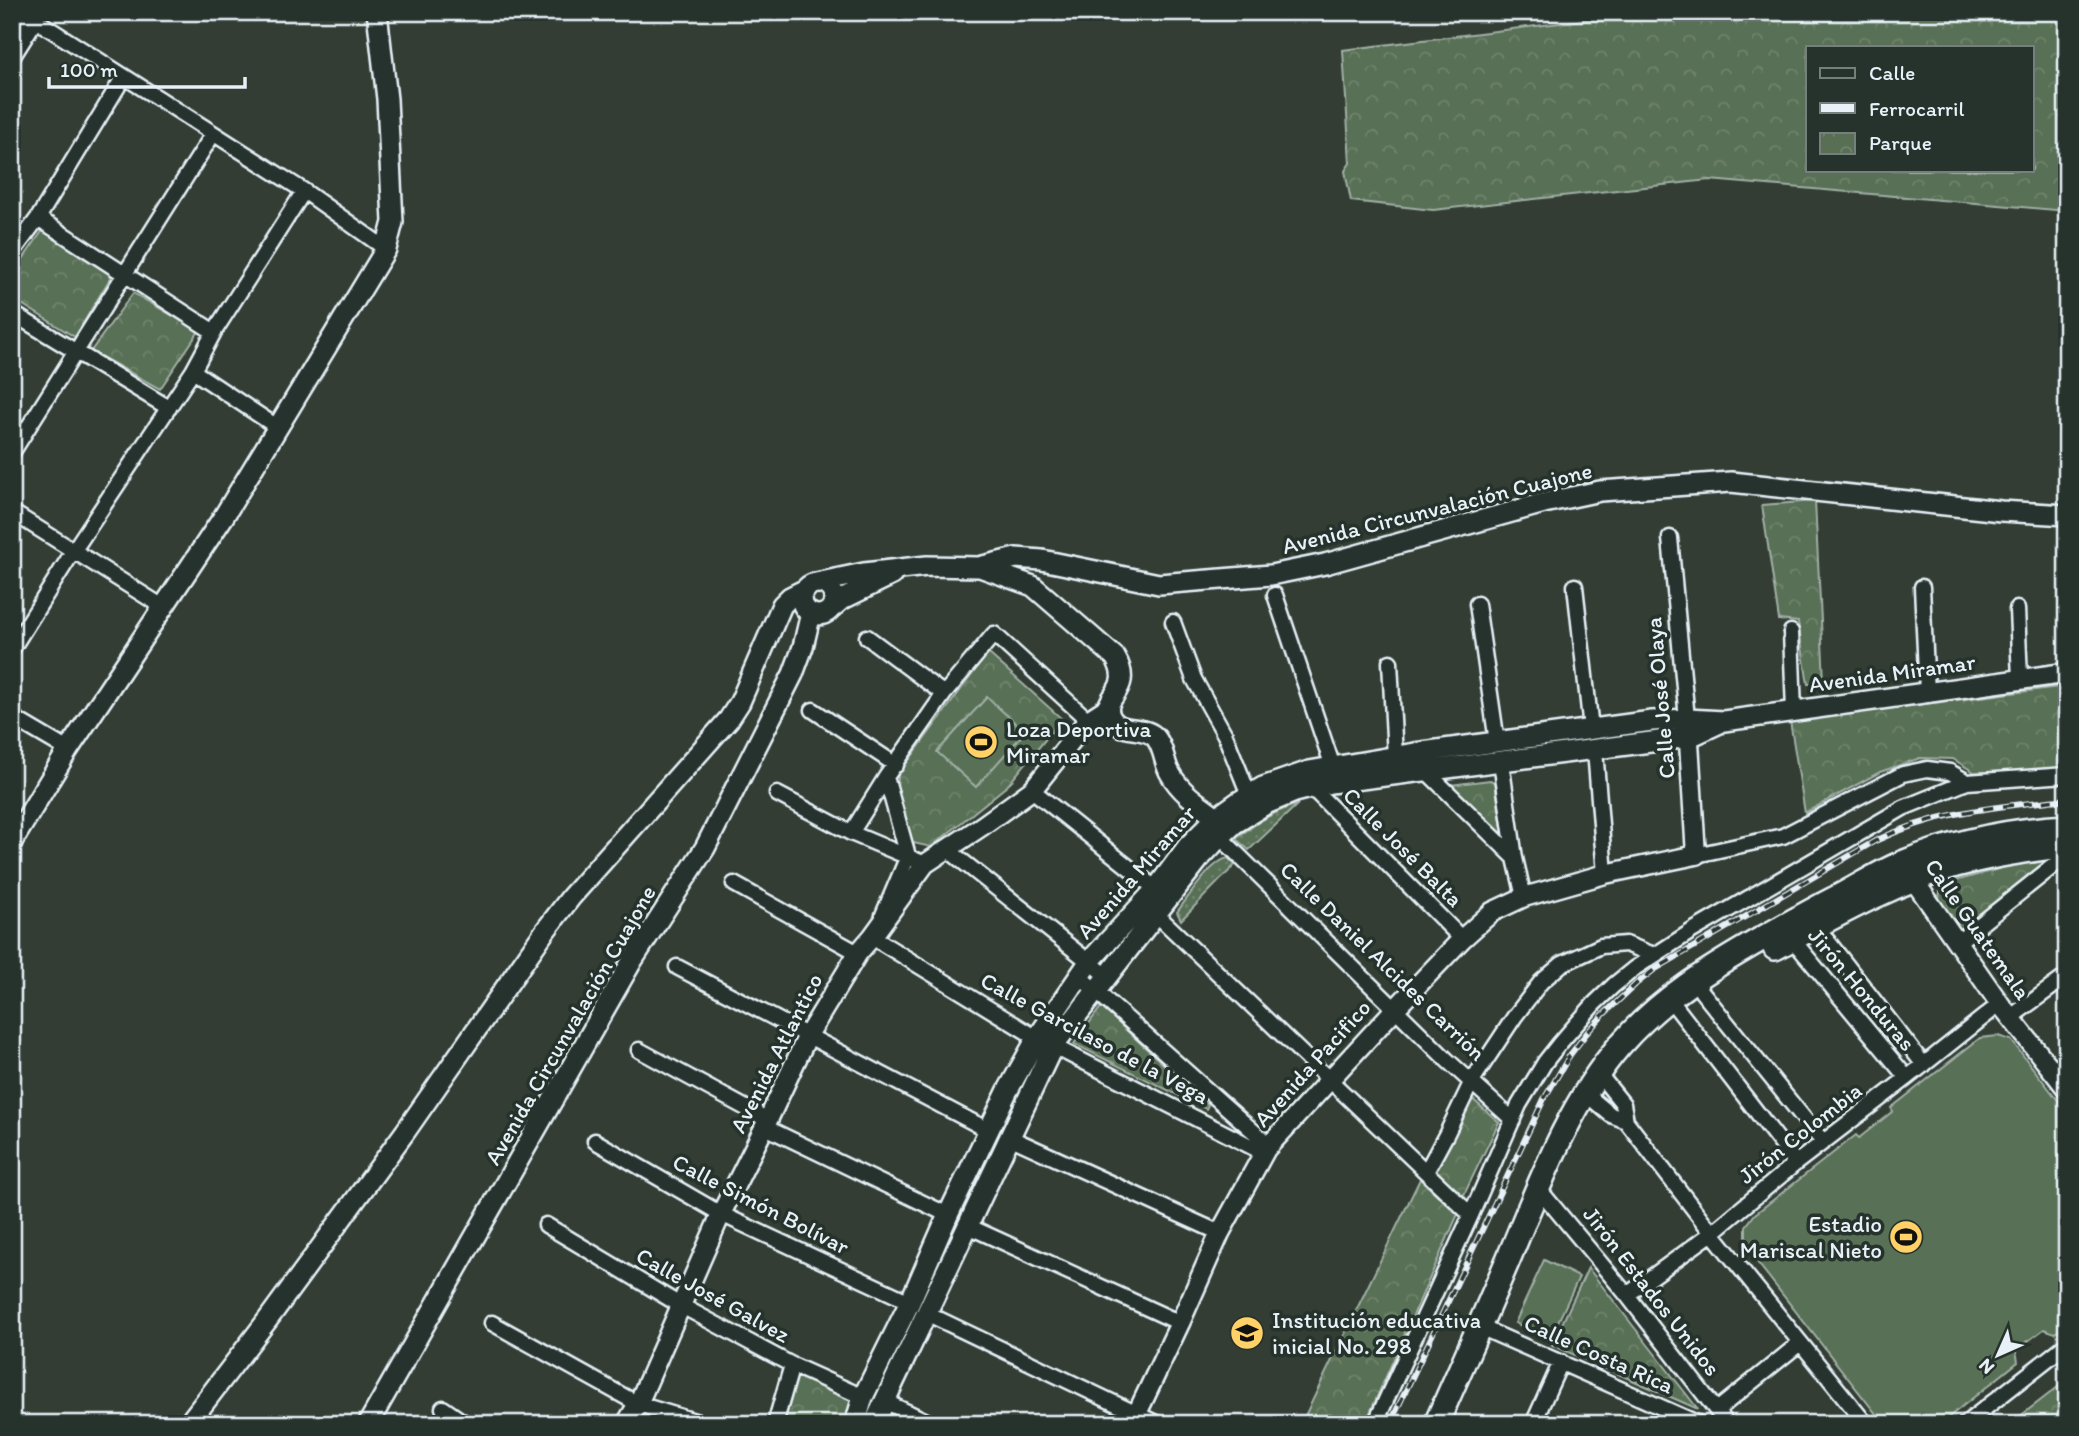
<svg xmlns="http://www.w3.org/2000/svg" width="2079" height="1436" font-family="Itim,sans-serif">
	<defs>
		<pattern id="grass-dots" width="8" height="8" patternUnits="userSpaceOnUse" patternTransform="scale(1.75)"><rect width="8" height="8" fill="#586f54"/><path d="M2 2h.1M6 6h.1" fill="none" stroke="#70846d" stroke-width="1.8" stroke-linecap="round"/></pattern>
		<pattern id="park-crowns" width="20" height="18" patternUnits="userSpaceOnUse" patternTransform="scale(1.75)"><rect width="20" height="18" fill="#586f54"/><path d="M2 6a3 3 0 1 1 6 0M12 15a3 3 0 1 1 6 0" fill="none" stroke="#70846d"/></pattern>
	</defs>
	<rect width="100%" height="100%" fill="#333d34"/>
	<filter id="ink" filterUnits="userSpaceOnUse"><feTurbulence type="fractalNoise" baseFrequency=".0143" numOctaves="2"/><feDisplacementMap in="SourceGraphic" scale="14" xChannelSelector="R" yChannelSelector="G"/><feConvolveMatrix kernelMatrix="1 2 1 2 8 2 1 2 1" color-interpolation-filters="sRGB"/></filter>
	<g filter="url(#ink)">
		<path fill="url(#grass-dots)" stroke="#a0b0a6" stroke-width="2" d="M1298,804L1249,850L1236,839C1255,823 1275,811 1298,804Z
			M1228,858L1235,865L1181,920L1177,912C1188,898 1211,861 1228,858Z"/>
		<path fill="url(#park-crowns)" stroke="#a0b0a6" stroke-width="2" fill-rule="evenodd" d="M1648,12H2067V211L1709,180L1433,210L1351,201L1345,171L1350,163L1343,50ZM2032,47V170H1808V47Z
			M45,227L115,270L75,337L12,298V275Z
			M133,293L199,331L160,389L91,351Z
			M1815,501L1824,681L1808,684L1798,622L1779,620L1762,505Z
			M988,653L1062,719L1008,785L931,847L913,843L897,791L898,775Z
			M2067,686V770L2001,773L1974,772L1953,759L1920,758L1880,772L1805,813L1790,721Z
			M1490,780L1495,782L1503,835L1499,838L1450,785Z
			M2047,860L1959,931L1938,904L1941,885L2027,861Z
			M1101,1007L1208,1105L1206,1109L1074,1044Z
			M1470,1097L1499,1122L1462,1199L1434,1172Z
			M1420,1179L1458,1214L1365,1424H1301Z
			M1588,1268L1698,1409L1552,1345Z
			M795,1373L869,1410L865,1424H780Z
			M2067,1380V1424H2010Z"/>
		<path fill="#586f54" stroke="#a0b0a6" stroke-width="2" d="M987,697L1025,732L976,787L937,752Z
			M1998,1036L2011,1040L2067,1112V1324L2055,1333L2044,1329L2016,1350L2018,1362L1940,1424H1884L1746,1248V1226L1755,1214L1856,1135L1859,1138L1893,1111L1891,1108L1980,1038Z
			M1544,1260L1579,1277L1550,1339L1515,1323Z"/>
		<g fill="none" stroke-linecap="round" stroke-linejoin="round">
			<g stroke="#e8f1f8" stroke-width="19">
				<path id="minor" d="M23,12L304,191L386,249
					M38,218L214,332
					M12,253L38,218L123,78
					M12,313L169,408
					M193,371L277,427
					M12,453L213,134
					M12,512L163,607
					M1670,538L1687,719
					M1575,586L1591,729
					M1922,587L1927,693
					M1275,595L1333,767
					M1477,604L1497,742
					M2017,609L2020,679
					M1173,622L1194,679L1225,735L1249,795
					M1791,632L1794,711
					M867,637L944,694
					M12,649L74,550L193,371L214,332L304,191
					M1390,662L1395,757
					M813,710L896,765
					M12,717L68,750
					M1595,750L1605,874
					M1501,762L1515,858L1524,897
					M1426,771L1515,858
					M1311,787L1462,939
					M1032,790L1156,889
					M777,794L851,833L925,864
					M851,833L886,777L944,694L994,634L1088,720
					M1220,837L1447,1060L1513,1120
					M947,849L1107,976
					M1696,855L1783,836L1903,774L1927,769L1950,772L1967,782
					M734,884L858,953
					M1156,914L1471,1215
					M883,915L908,856L886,777
					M1813,922L1924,1065
					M1788,934L1907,1078
					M872,937L1037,1038L1264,1153
					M1958,942L2067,855
					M677,967L988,1130
					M1079,976L1270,1146
					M1694,978L1702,992L1823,1142
					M1669,998L1796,1163
					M2011,1017L2067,976
					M639,1050L768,1120
					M1599,1074L1623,1104L1626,1121L1712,1233L1866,1424
					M1586,1094L1611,1115L1626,1121
					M765,1127L948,1215
					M1009,1137L1220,1233
					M595,1141L721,1214L910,1302
					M1426,1172L1447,1133L1472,1081L1515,1016L1541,982L1562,964L1601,946L1626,944L1654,955
					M1538,1188L1627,1295L1727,1424
					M546,1225L680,1305L792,1365L863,1397
					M968,1226L1180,1323
					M1627,1295L1712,1233L1796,1163L1907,1078L2000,1004
					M926,1313L1158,1424
					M492,1323L638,1404L705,1424
					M1480,1327L1699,1424
					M884,1401L933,1424
					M443,1408L466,1424
					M1717,1410L1800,1343
					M775,1424L792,1365
					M1375,1424L1471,1215L1519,1105L1545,1062L1560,1043L1594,1004L1614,985L1635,968L1692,931L1903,808L1967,782L2067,775
					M1533,1424L1561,1362
					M1965,1424L2067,1344"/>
			</g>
			<g stroke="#e8f1f8" stroke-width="23">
				<path id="tertiary" d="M12,16L14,12
					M12,54L34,19L35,12
					M1908,872L2000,1004L2067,1089
					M626,1424L638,1404L721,1214L768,1120L808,1035L858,953L872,937L925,864L982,826L1032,790L1088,720L1108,707
					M1132,1424L1180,1323L1220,1233L1266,1149L1395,1009L1462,939L1492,912L1524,897L1605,874L1696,855L1688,726"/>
			</g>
			<g stroke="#e8f1f8" stroke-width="24">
				<path id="secondary" d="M980,567L1033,586L1115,657C1135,691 1101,695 1110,716C1118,735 1145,724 1156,738C1164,748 1164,763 1170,773C1180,792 1200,805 1217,817
					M816,583L864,573L927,566L979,567L1016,558L1042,560L1159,584L1271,575L1325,564L1544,503L1600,491L1731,482L2001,511L2067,515
					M802 599a16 16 0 1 1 32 0a16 16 0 1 1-32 0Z
					M833,607L841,600L892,575
					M12,842L68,750L224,516L386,249L393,222L387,99L377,12
					M188,1424L269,1318L405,1132L545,931L571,897L729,719L740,702L782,605L790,597L806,589
					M368,1424L632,961L705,848L793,674L803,647L811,613
					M855,1424L863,1397L910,1302L948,1215L1008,1090L1037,1038L1089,962L1156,889L1188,846L1217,817L1238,802L1263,787L1309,771L1415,753L1652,721L1687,719L1724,721L2067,673
					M874,1424L1053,1046L1156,914L1200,858L1220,837L1234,824L1266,804L1295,792L1330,783L1690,737L1720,723"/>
			</g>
			<g stroke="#e8f1f8" stroke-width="28">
				<path id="trunk" d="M1775,948C1833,917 1892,883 1956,865C1992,855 2029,850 2067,845
					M1436,1424C1461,1368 1486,1312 1510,1255C1540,1183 1569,1104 1620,1045C1661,998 1709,969 1763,938C1786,925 1809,912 1832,900C1856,888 1878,873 1902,863C1954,842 2011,830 2067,827"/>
			</g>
			<use href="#minor" stroke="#26332d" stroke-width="14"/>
			<use href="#tertiary" stroke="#26332d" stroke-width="18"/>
			<use href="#secondary" stroke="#26332d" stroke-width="19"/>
			<use href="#trunk" stroke="#26332d" stroke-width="23"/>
			<g stroke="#e8f1f8" stroke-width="6">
				<path id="rail" d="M1390,1424L1544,1099L1570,1055L1586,1034L1603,1015L1636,984L1654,970L1875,841C1940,810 1997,807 2067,799"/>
			</g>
			<use href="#rail" stroke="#26332d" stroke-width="3.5" stroke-dasharray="10" stroke-linecap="butt"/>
		</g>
	</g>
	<defs>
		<g id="stadium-disc" transform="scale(1.75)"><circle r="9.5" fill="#ffd166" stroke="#26332d"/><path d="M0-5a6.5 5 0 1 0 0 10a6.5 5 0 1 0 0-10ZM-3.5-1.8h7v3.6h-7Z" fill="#111"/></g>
		<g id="school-disc" transform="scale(1.75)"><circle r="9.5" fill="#ffd166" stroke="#26332d"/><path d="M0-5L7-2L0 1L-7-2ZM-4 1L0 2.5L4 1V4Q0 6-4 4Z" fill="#111"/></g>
	</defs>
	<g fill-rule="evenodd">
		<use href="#stadium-disc" x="981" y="742"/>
		<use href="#stadium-disc" x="1906" y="1237"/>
		<use href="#school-disc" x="1247" y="1333"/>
	</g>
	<g text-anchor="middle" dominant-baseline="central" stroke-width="7" stroke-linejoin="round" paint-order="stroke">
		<g font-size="23" fill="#e8f1f8" stroke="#26332d">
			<text transform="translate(1437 508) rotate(-14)">Avenida Circunvalación Cuajone</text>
			<text transform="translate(1892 673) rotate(-8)">Avenida Miramar</text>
			<text transform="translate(1660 698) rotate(-95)">Calle José Olaya</text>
			<text transform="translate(1403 847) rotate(45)">Calle José Balta</text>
			<text transform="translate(1136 872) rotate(-49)">Avenida Miramar</text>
			<text transform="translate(1978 929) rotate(55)">Calle Guatemala</text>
			<text transform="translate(1383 961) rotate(44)">Calle Daniel Alcides Carrión</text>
			<text transform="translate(1862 989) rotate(50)">Jirón Honduras</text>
			<text transform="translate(570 1025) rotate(-60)">Avenida Circunvalación Cuajone</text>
			<text transform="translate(1095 1038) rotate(28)">Calle Garcilaso de la Vega</text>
			<text transform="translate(776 1053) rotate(-63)">Avenida Atlantico</text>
			<text transform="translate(1312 1063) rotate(-48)">Avenida Pacifico</text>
			<text transform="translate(1800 1133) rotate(-38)">Jirón Colombia</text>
			<text transform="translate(761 1204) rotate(27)">Calle Simón Bolívar</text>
			<text transform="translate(1652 1291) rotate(52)">Jirón Estados Unidos</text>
			<text transform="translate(713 1295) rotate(29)">Calle José Galvez</text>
			<text transform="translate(1599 1354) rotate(24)">Calle Costa Rica</text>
		</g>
		<g font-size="23" fill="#e8f1f8" stroke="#26332d" text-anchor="start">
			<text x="1006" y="729">Loza Deportiva<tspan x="1006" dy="26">Miramar</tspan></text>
			<text x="1882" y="1224" text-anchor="end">Estadio<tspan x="1882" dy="26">Mariscal Nieto</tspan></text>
			<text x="1272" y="1320">Institución educativa<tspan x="1272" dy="26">inicial No. 298</tspan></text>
		</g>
	</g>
	<rect width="2079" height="1436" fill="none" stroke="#26332d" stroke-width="42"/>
	<rect x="21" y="21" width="2037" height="1394" fill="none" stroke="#e8f1f8" stroke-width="2.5" filter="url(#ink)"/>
	<rect x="1806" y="46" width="228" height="126" fill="#26332d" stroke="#747f7e" stroke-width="2"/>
	<rect x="1820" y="68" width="35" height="10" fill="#26332d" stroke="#747f7e" stroke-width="2"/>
	<text x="1869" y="80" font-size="21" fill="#e8f1f8">Calle</text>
	<rect x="1820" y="103" width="35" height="10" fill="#e8f1f8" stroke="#747f7e" stroke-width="2"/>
	<text x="1869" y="116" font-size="21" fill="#e8f1f8">Ferrocarril</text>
	<rect x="1820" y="133" width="35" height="21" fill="url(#park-crowns)" stroke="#747f7e" stroke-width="2"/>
	<text x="1869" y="150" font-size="21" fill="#e8f1f8">Parque</text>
	<g transform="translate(1998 1355) rotate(225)" stroke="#26332d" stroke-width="5" paint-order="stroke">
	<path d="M0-5L12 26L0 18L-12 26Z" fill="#e8f1f8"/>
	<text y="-10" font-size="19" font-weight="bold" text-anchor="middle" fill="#e8f1f8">N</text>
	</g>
	<path d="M49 77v10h196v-10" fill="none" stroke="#e8f1f8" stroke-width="3.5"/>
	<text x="60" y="77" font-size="21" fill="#e8f1f8" stroke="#26332d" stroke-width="5" paint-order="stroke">100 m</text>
</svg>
